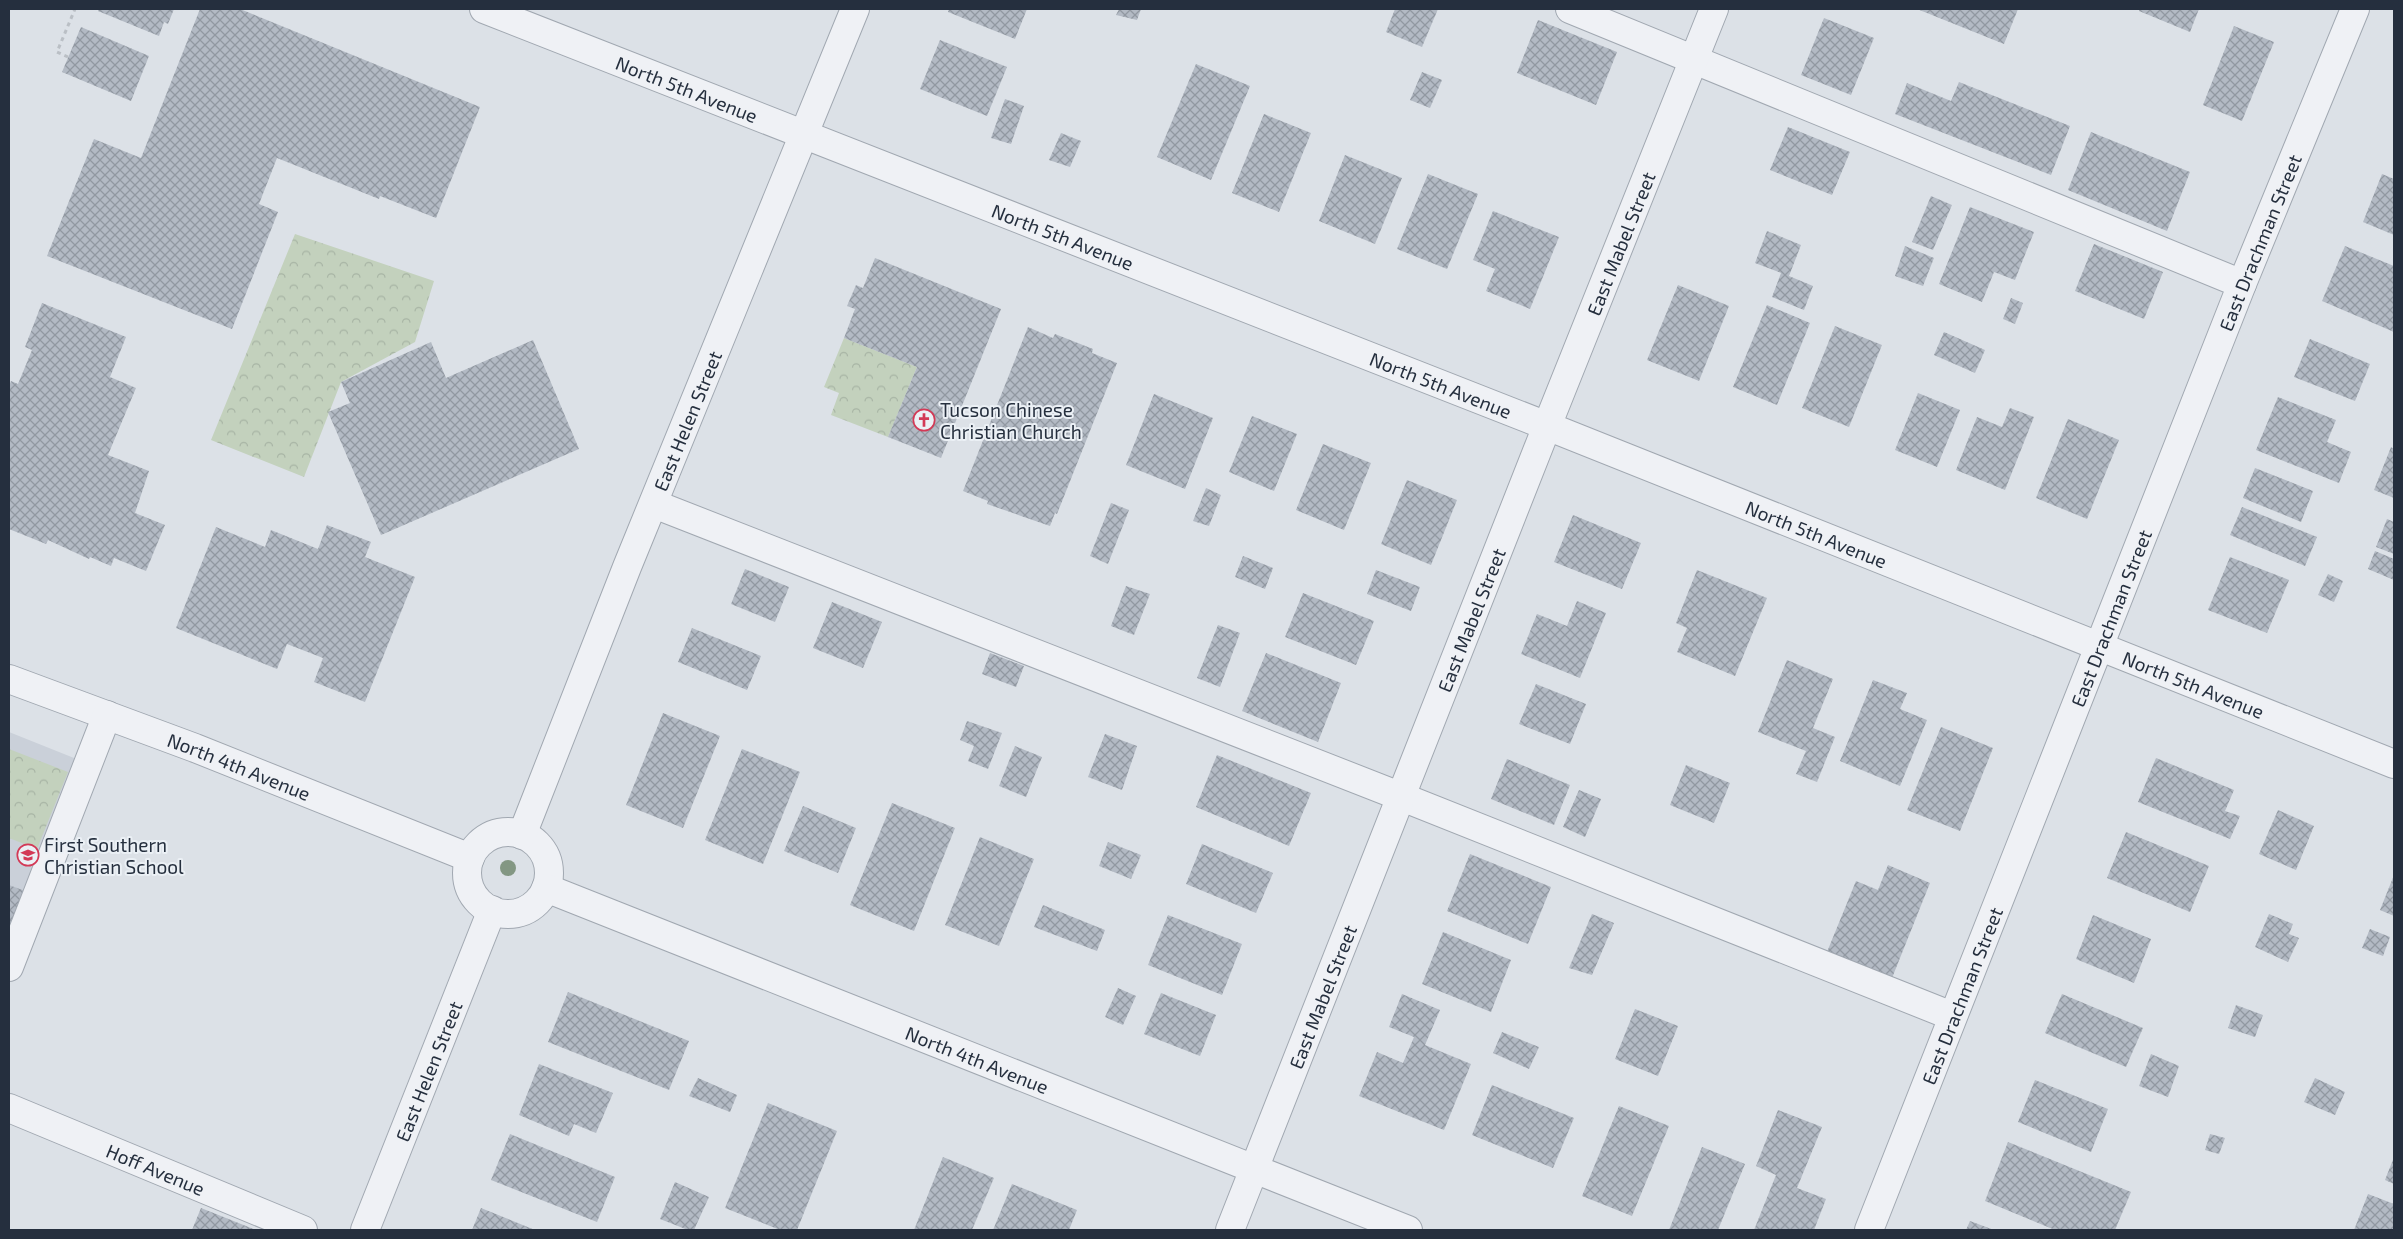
<svg xmlns="http://www.w3.org/2000/svg" width="2403" height="1239" font-family="'Exo 2',sans-serif">
	<defs>
		<pattern id="park-crowns" width="20" height="18" patternUnits="userSpaceOnUse" patternTransform="scale(1.25)"><rect width="20" height="18" fill="#c3d1bd"/><path d="M2 6a3 3 0 1 1 6 0M12 15a3 3 0 1 1 6 0" fill="none" stroke="#a7b4a4"/></pattern>
		<pattern id="building-cross-hatch" width="8" height="8" patternUnits="userSpaceOnUse" patternTransform="scale(1.25)"><rect width="8" height="8" fill="#b3bac4"/><path d="M0 0l8 8M0 8l8-8" fill="none" stroke="#9198a1"/></pattern>
	</defs>
	<rect width="100%" height="100%" fill="#dce1e7"/>
	<path fill="#cad0d9" d="M9,732L84,762L9,947Z"/>
	<path fill="url(#park-crowns)" d="M295,234L434,281L415,342L341,382L304,477L211,440Z
		M844,338L917,367L888,437L831,415L839,393L824,387Z
		M9,749L68,772L37,849L9,838Z"/>
	<path fill="url(#building-cross-hatch)" d="M99,9H174L168,24L164,22L159,36L98,11Z
		M200,9H240L480,107L436,218L380,196L379,199L277,158L259,204L278,212L232,329L47,256L94,139L141,158Z
		M949,9H1027L1015,39L948,12Z
		M1119,9H1141L1137,20L1116,15Z
		M1395,9H1438L1422,47L1386,32Z
		M1917,9H2018L2004,44Z
		M2140,9H2199L2190,32L2139,11Z
		M1824,18L1874,38L1851,95L1801,75Z
		M1538,20L1617,52L1596,105L1517,73Z
		M2234,26L2274,42L2242,121L2203,105Z
		M81,27L149,56L131,101L62,72Z
		M940,40L1007,67L987,116L920,89Z
		M1196,64L1250,86L1211,180L1157,157Z
		M1422,72L1442,80L1430,108L1410,100Z
		M1959,82L2070,126L2051,175L1895,114L1907,83L1951,101Z
		M1005,99L1024,106L1011,144L991,138Z
		M1264,114L1311,133L1279,212L1232,193Z
		M1788,127L1850,152L1832,195L1770,170Z
		M2091,132L2190,172L2167,231L2068,190Z
		M1061,133L1081,141L1070,167L1049,160Z
		M1345,155L1402,178L1375,244L1319,221Z
		M1428,174L1478,194L1447,269L1397,249Z
		M2382,174L2394,179V235L2363,222Z
		M1931,196L1952,205L1933,250L1912,242Z
		M1970,207L2034,232L2015,280L1994,272L1982,302L1939,284Z
		M1493,211L1559,237L1530,309L1486,291L1495,269L1473,260Z
		M1767,231L1801,245L1789,276L1813,286L1804,310L1772,297L1781,273L1755,263Z
		M2094,244L2163,272L2144,319L2075,291Z
		M1905,246L1934,258L1923,286L1895,276Z
		M2345,246L2394,266V332L2322,301Z
		M875,258L1001,309L941,458L888,437L917,367L844,338L855,309L847,306L856,285L863,288Z
		M1678,285L1729,306L1699,381L1647,360Z
		M2011,298L2023,303L2015,324L2003,319Z
		M42,303L126,337L110,377L136,388L108,455L149,471L135,513L165,525L146,571L114,558L111,566L90,557L89,559L48,540L46,544L9,529V386L11,381L18,384L32,350L25,347Z
		M1767,305L1810,323L1777,405L1733,387Z
		M1835,326L1882,345L1849,427L1802,408Z
		M1028,327L1053,338L1055,334L1093,349L1092,353L1117,363L1057,514L1055,513L1050,526L987,504L988,501L963,491Z
		M1944,332L1985,350L1975,373L1934,355Z
		M2310,339L2370,364L2355,401L2294,377Z
		M533,340L579,449L381,535L328,412L350,403L341,382L431,342L446,378Z
		M1918,393L1960,410L1937,467L1895,450Z
		M1154,394L1213,418L1185,489L1126,465Z
		M2278,397L2336,420L2327,442L2351,452L2339,483L2256,450Z
		M2010,408L2034,417L2005,490L1956,470L1977,417L2002,427Z
		M1252,416L1297,434L1274,491L1229,472Z
		M2068,419L2119,440L2087,519L2036,498Z
		M1323,444L1371,463L1344,530L1296,510Z
		M2391,447L2394,449V498L2374,490Z
		M2255,468L2313,491L2301,522L2243,498Z
		M1407,480L1457,500L1431,565L1381,544Z
		M1206,488L1221,495L1209,526L1193,521Z
		M1111,503L1129,510L1108,564L1090,556Z
		M2242,507L2317,537L2305,566L2230,535Z
		M1573,515L1641,543L1622,589L1554,562Z
		M2387,519L2394,522V554L2376,547Z
		M327,525L371,542L365,557L415,577L365,702L314,682L323,658L287,644L277,669L176,628L216,527L265,547L271,530L318,549Z
		M2375,551L2394,559V580L2368,569Z
		M1243,556L1273,568L1265,589L1235,577Z
		M2230,557L2289,580L2267,633L2208,610Z
		M745,569L789,587L775,622L731,604Z
		M1376,570L1420,587L1411,611L1367,594Z
		M1697,570L1767,598L1735,676L1677,652L1687,628L1676,623Z
		M2328,574L2343,581L2334,602L2318,595Z
		M1126,586L1150,594L1134,635L1111,626Z
		M1303,593L1374,621L1356,665L1285,637Z
		M1577,601L1606,613L1580,678L1521,654L1537,614L1567,626Z
		M832,602L882,622L863,668L813,648Z
		M1218,625L1240,633L1220,687L1197,678Z
		M692,628L761,656L747,690L678,662Z
		M990,653L1024,666L1016,687L982,674Z
		M1266,653L1341,683L1318,742L1242,711Z
		M1787,660L1833,679L1813,728L1835,737L1817,782L1796,774L1806,751L1758,732Z
		M1873,680L1907,693L1900,709L1927,720L1900,786L1840,761Z
		M1536,684L1586,704L1570,744L1519,724Z
		M663,713L720,736L683,828L626,805Z
		M967,721L1002,733L988,769L968,761L974,746L960,740Z
		M1941,727L1993,748L1960,831L1907,810Z
		M1105,734L1137,746L1122,790L1088,777Z
		M1015,746L1042,757L1026,797L999,786Z
		M742,749L800,772L763,864L705,840Z
		M1217,755L1311,793L1289,846L1196,807Z
		M2156,758L2234,790L2225,811L2240,816L2230,839L2138,802Z
		M1507,759L1570,785L1554,825L1491,799Z
		M1686,765L1730,783L1714,823L1670,805Z
		M1579,790L1601,799L1585,837L1563,827Z
		M892,803L955,828L914,931L850,905Z
		M803,806L856,828L838,873L784,851Z
		M2278,810L2314,826L2296,870L2259,854Z
		M2126,832L2209,866L2190,912L2107,878Z
		M980,837L1034,859L999,946L945,925Z
		M1108,842L1141,855L1131,879L1099,866Z
		M1202,844L1273,873L1256,913L1186,884Z
		M1470,854L1551,887L1528,944L1447,911Z
		M1888,865L1930,883L1892,978L1827,952L1856,881L1878,890Z
		M2394,875V916L2380,910Z
		M9,885L25,891L9,930Z
		M1043,905L1105,930L1097,951L1034,927Z
		M1592,914L1614,923L1592,975L1569,968Z
		M2269,914L2293,924L2289,934L2299,938L2288,962L2255,947Z
		M1168,915L1242,944L1222,995L1148,965Z
		M2093,915L2151,939L2134,983L2076,959Z
		M2370,929L2390,937L2383,956L2362,948Z
		M1443,932L1511,960L1491,1012L1422,984Z
		M1118,988L1136,996L1123,1025L1105,1017Z
		M568,992L689,1041L669,1090L548,1042Z
		M1161,993L1216,1015L1200,1056L1144,1034Z
		M1402,994L1440,1010L1425,1045L1471,1064L1444,1130L1359,1096L1377,1052L1403,1063L1414,1037L1389,1027Z
		M2062,994L2143,1028L2126,1067L2045,1033Z
		M2236,1005L2263,1015L2255,1037L2228,1028Z
		M1635,1009L1678,1026L1658,1076L1615,1059Z
		M1502,1032L1539,1047L1529,1069L1493,1053Z
		M2151,1054L2179,1066L2168,1097L2139,1086Z
		M539,1064L613,1093L596,1133L574,1124L569,1136L519,1115Z
		M698,1078L737,1095L730,1112L689,1096Z
		M2315,1078L2345,1092L2335,1115L2304,1102Z
		M2035,1080L2108,1109L2091,1152L2018,1122Z
		M1492,1085L1574,1118L1553,1168L1472,1135Z
		M768,1103L837,1131L797,1230H780L725,1208Z
		M1619,1106L1669,1126L1632,1216L1582,1196Z
		M1778,1110L1822,1127L1797,1188L1826,1199L1814,1230H1754L1776,1175L1756,1166Z
		M510,1134L615,1177L597,1222L491,1180Z
		M2210,1134L2225,1138L2219,1154L2205,1150Z
		M2008,1142L2131,1192L2115,1230H2055L1985,1201Z
		M1702,1147L1745,1164L1718,1230H1669Z
		M943,1157L994,1178L972,1230H914Z
		M2394,1157V1184L2385,1180Z
		M675,1182L709,1197L694,1230H688L660,1219Z
		M1012,1184L1077,1210L1069,1230H993Z
		M2368,1194L2394,1204V1230H2354Z
		M201,1208L256,1230H192Z
		M481,1208L535,1230H472Z
		M1970,1221L1994,1230H1966Z"/>
	<g fill="none" stroke-linecap="round" stroke-linejoin="round">
		<g stroke="#a1a8b1" stroke-width="30">
			<g id="minor">
				<path id="s1" d="M484,9L1547,426L2394,764"/>
				<path d="M1570,9L2242,284"/>
				<path d="M654,504L1402,797L1952,1016"/>
				<path id="s2" d="M9,679L195,748L470,858"/>
				<circle cx="508" cy="873" r="41"/>
				<path id="s3" d="M522,835L627,567L855,9"/>
				<path id="s4" d="M546,888L1408,1230"/>
				<path d="M9,967L107,715"/>
				<path id="s5" d="M9,1108L303,1230"/>
				<path id="s6" d="M365,1230L492,910"/>
				<path id="s7" d="M1230,1230L1547,426L1714,9"/>
				<path id="s8" d="M1869,1230L2242,284L2355,9"/>
			</g>
		</g>
		<path stroke="#babfc5" stroke-width="3" stroke-dasharray="4 4" stroke-linecap="butt" d="M68,57L57,52L75,9"/>
		<use href="#minor" stroke="#eff1f5" stroke-width="28"/>
	</g>
	<circle fill="#839783" cx="508" cy="868" r="8"/>
	<defs>
		<g id="church-ring" transform="scale(1.125)"><circle r="9.5" fill="#ebf0f5" stroke="#d33956" stroke-width="1.5"/><path d="M-1.2-6h2.4v3.5h3.3v2.4h-3.3V6h-2.4V-.1h-3.3v-2.4h3.3Z" fill="#d33956"/></g>
		<g id="school-ring" transform="scale(1.125)"><circle r="9.5" fill="#ebf0f5" stroke="#d33956" stroke-width="1.5"/><path d="M0-5L7-2L0 1L-7-2ZM-4 1L0 2.5L4 1V4Q0 6-4 4Z" fill="#d33956"/></g>
	</defs>
	<g fill-rule="evenodd">
		<use href="#church-ring" x="924" y="420"/>
		<use href="#school-ring" x="28" y="855"/>
	</g>
	<g text-anchor="middle" dominant-baseline="central" stroke-width="4" stroke-linejoin="round" paint-order="stroke">
		<g font-size="19" fill="#252f3e" stroke="#ebf0f5">
			<text stroke="none"><textPath href="#s1" startOffset="218">North 5th Avenue</textPath></text>
			<text stroke="none"><textPath href="#s1" startOffset="622">North 5th Avenue</textPath></text>
			<text stroke="none"><textPath href="#s8" startOffset="1062">East Drachman Street</textPath></text>
			<text stroke="none"><textPath href="#s7" startOffset="1061">East Mabel Street</textPath></text>
			<text stroke="none"><textPath href="#s1" startOffset="1028">North 5th Avenue</textPath></text>
			<text stroke="none"><textPath href="#s3" startOffset="446">East Helen Street</textPath></text>
			<text stroke="none"><textPath href="#s1" startOffset="1432">North 5th Avenue</textPath></text>
			<text stroke="none"><textPath href="#s8" startOffset="658">East Drachman Street</textPath></text>
			<text stroke="none"><textPath href="#s7" startOffset="656">East Mabel Street</textPath></text>
			<text stroke="none"><textPath href="#s1" startOffset="1838">North 5th Avenue</textPath></text>
			<text stroke="none"><textPath href="#s2" startOffset="246">North 4th Avenue</textPath></text>
			<text stroke="none"><textPath href="#s8" startOffset="252">East Drachman Street</textPath></text>
			<text stroke="none"><textPath href="#s7" startOffset="251">East Mabel Street</textPath></text>
			<text stroke="none"><textPath href="#s4" startOffset="464">North 4th Avenue</textPath></text>
			<text stroke="none"><textPath href="#s6" startOffset="171">East Helen Street</textPath></text>
			<text stroke="none"><textPath href="#s5" startOffset="159">Hoff Avenue</textPath></text>
		</g>
		<g font-size="19" fill="#252f3e" stroke="#ebf0f5" text-anchor="start">
			<text x="940" y="409">Tucson Chinese<tspan x="940" dy="22">Christian Church</tspan></text>
			<text x="44" y="844">First Southern<tspan x="44" dy="22">Christian School</tspan></text>
		</g>
	</g>
	<rect width="2403" height="1239" fill="none" stroke="#252f3e" stroke-width="20"/>
</svg>
